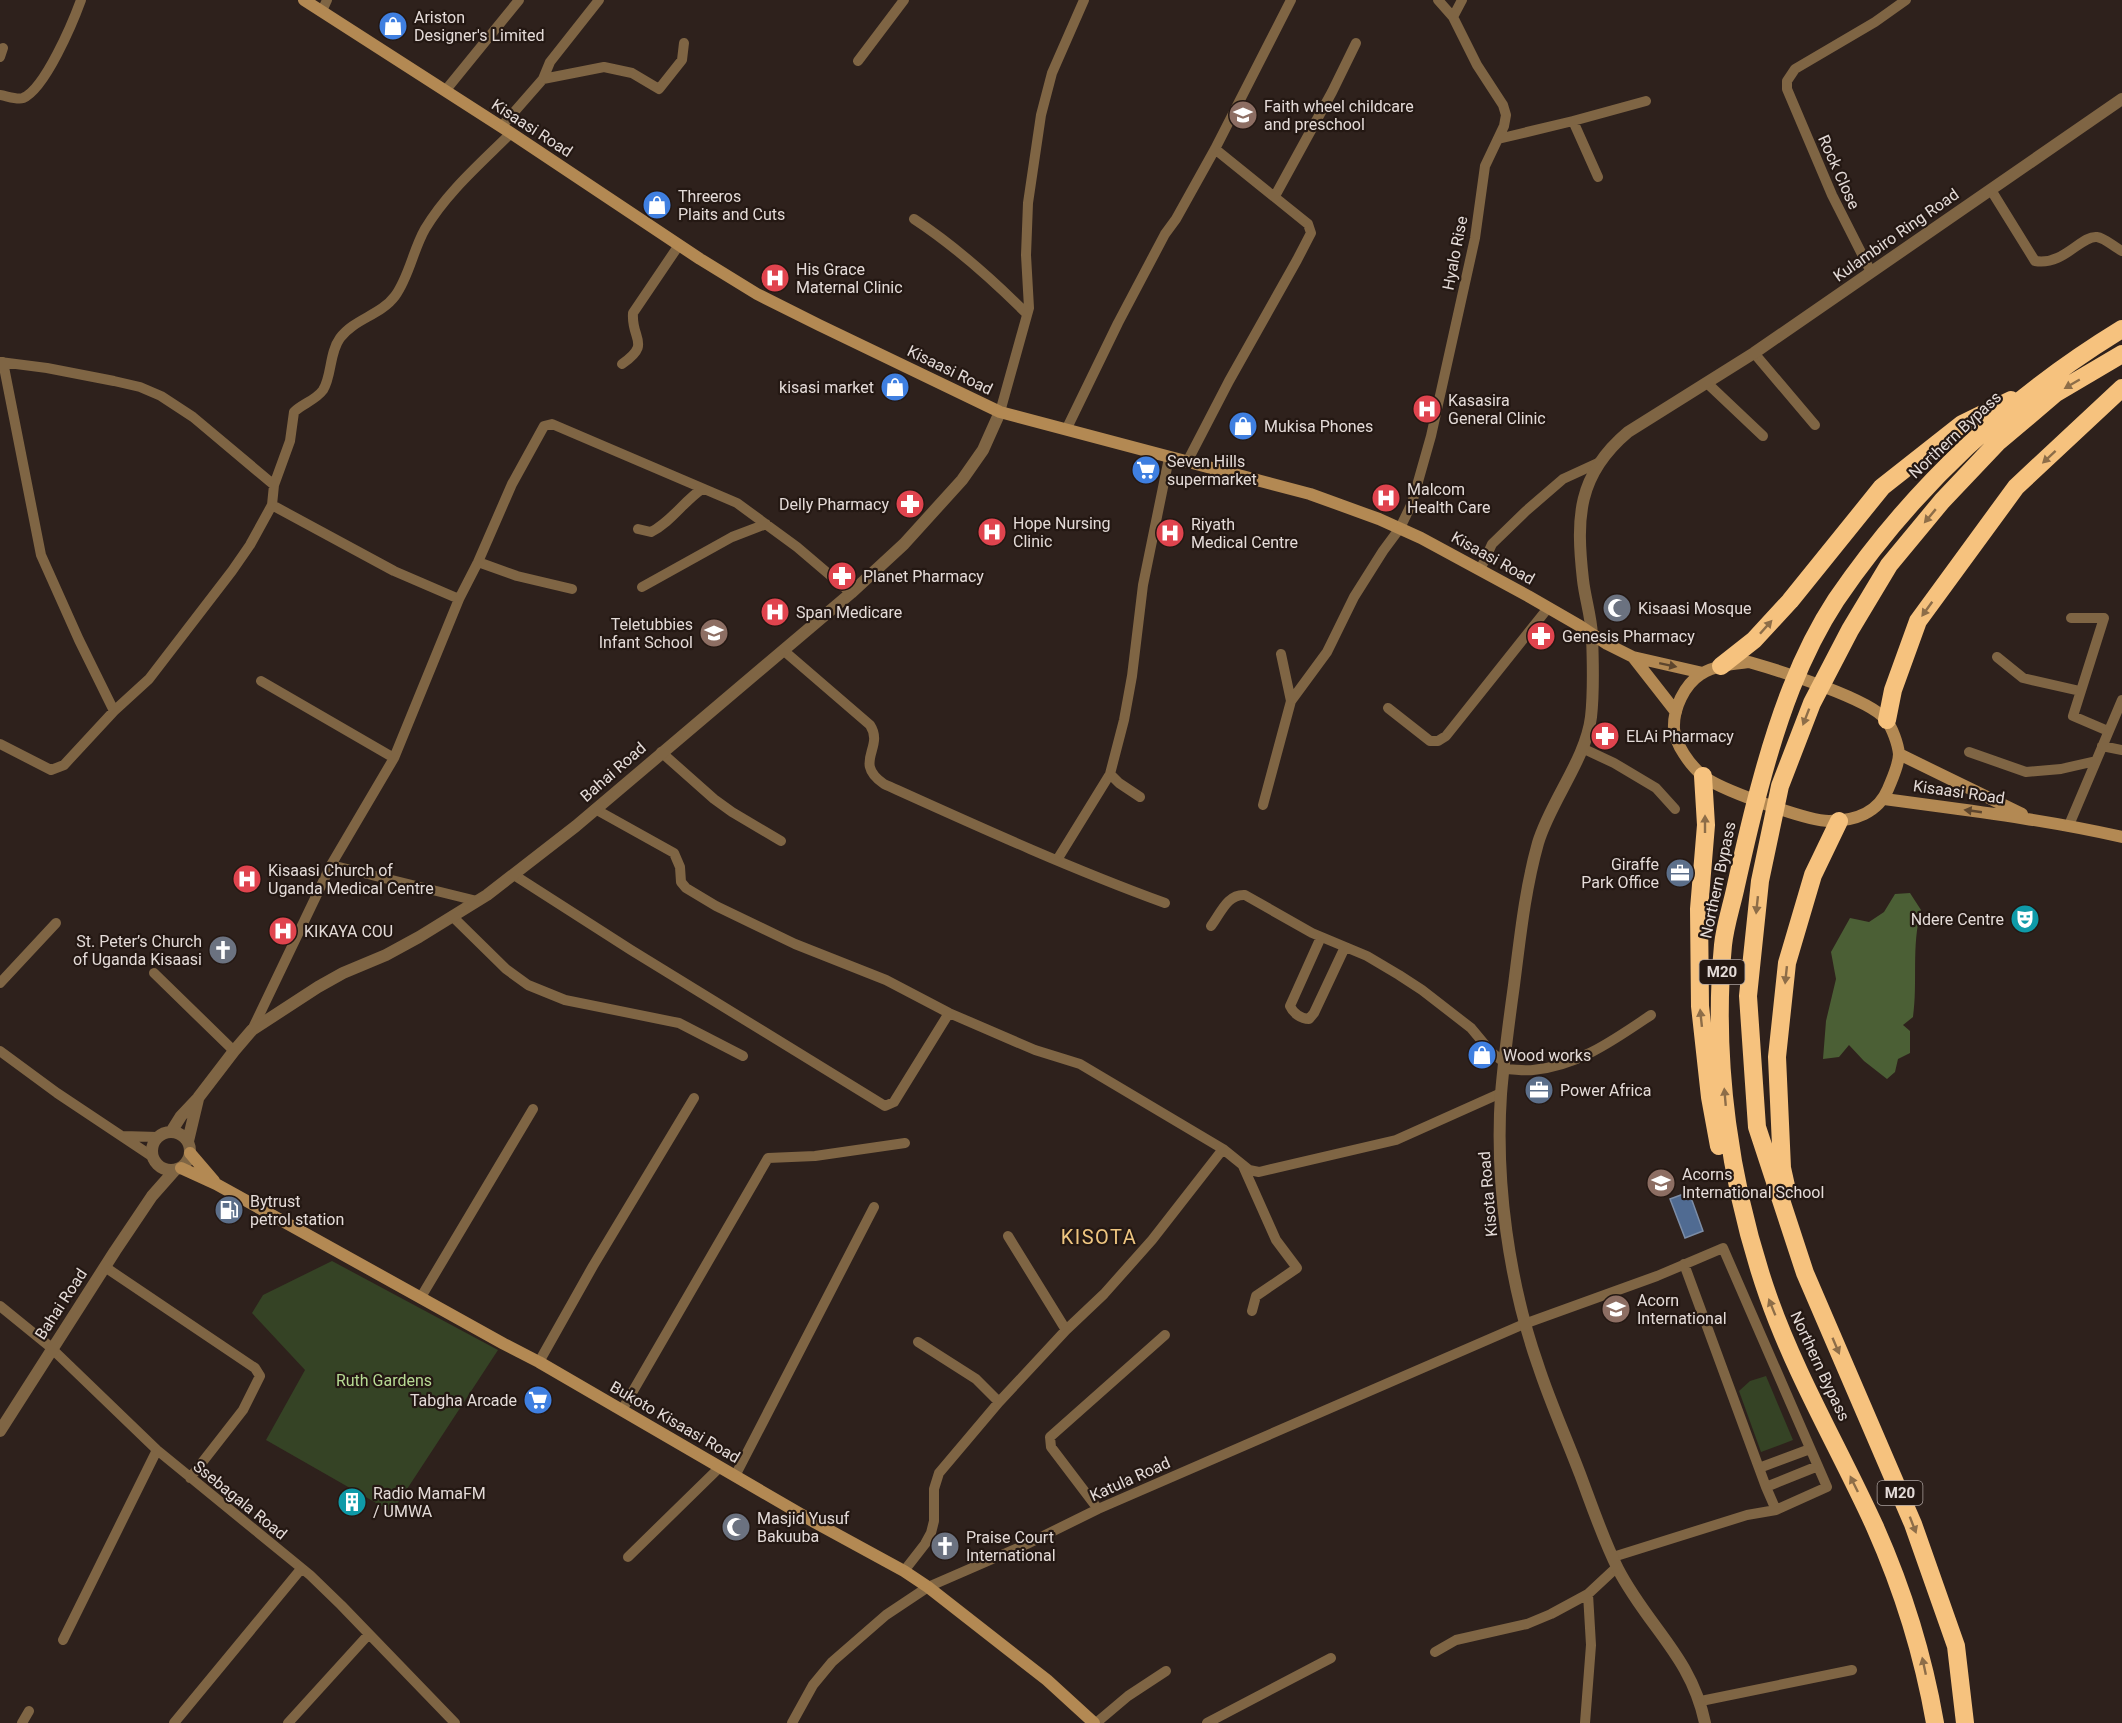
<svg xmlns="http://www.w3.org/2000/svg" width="2122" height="1723" font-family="Roboto,sans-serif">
	<rect width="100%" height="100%" fill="#2e211c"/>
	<path fill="#354325" d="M332,1261L498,1350L392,1512L266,1440L305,1370L252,1313L263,1295Z
		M1766,1376L1793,1440L1761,1452L1739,1391L1750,1381Z"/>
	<path fill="#4b5f35" d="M1910,893L1921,910C1911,948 1918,980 1913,1017L1903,1025L1910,1031V1053L1898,1059L1895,1072L1887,1079L1864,1061L1849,1045L1839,1057L1823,1059L1826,1021L1836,979L1831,952L1850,918L1869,922L1884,912L1895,894Z"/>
	<path fill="#506b92" stroke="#7c8da7" stroke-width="1.5" d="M1689,1192L1703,1231L1685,1238L1670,1199Z"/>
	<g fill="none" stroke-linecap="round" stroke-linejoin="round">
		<path stroke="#7f6544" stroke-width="10" d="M322,11L327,0
			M1453,17L1462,0
			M0,57L3,48
			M858,61L904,0
			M543,79L604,67L632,73L659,89L682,60L684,43
			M445,91L519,0
			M0,95C7,96 17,100 23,98C45,89 73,22 81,0
			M1573,121L1646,101
			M501,127L543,79L550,62L599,0
			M1498,139L1573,121L1598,177
			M1991,190L2035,261C2064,266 2081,235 2097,237C2105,238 2114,247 2122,251
			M1275,196L1332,92L1356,43
			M914,219C955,246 992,279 1027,314
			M1871,272L1832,195L1787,89V81L1795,69L1875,22L1906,0
			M1754,353L1815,425
			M0,362L47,368L114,381L140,387L161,396L193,417L274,485
			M3,362L41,555L79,640L114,711
			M622,364C652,343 631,340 633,313L679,245
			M1707,383L1763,436
			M1000,412L1029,308L1026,255L1028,203L1041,115L1052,73L1084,0
			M1066,430L1118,323L1165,234L1176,219L1215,149L1291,0
			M1187,462L1229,381L1297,260L1311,233L1308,224L1215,149
			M638,529L651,532C671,522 684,501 702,489
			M478,562L517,576L572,589
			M1480,570L1492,544L1526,511L1563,479L1600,462
			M642,587L732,537L766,524
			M459,599L394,571L272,505L274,485L290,441L294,412C302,404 316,400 323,390C332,376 329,353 340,338C354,319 381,315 395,296C409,277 413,250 425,229C447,192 481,163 511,133
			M2071,618H2104L2073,716L2108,731
			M783,650L870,725C885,748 852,762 884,784C977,826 1069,868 1165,903
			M1281,654L1291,701
			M1997,657L2023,678L2080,691
			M261,681L394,758
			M1388,708L1430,741H1438L1446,736L1548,608
			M0,744L51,770L64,765L114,711L149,679L232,571L250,545L272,505
			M2102,746L2122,750
			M1582,748L1614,763L1656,788L1675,809
			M661,752L714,799L732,812L781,841
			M1969,752L2026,772L2061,769L2096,761
			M1140,797L1119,783L1110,774L1124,720L1132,676L1143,585L1169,458
			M1263,805L1291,701L1327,652L1354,597L1383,551L1400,528L1412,503L1431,436L1475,238L1485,166L1504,126L1506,115L1503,105L1477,65L1453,17L1438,0
			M595,809L674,853L680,867L681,882L686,888L716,906L795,944L886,980L949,1013L1035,1050L1080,1064L1223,1149L1249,1170L1259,1172L1396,1140L1501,1093
			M2069,825L2122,700
			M1057,860L1110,774
			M331,865L477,901
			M514,875L631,950L885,1106L894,1102L949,1013
			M452,916L506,969L528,985L565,1000L679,1023L743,1056
			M1211,926C1221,913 1227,894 1245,895L1312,933L1367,956L1399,975L1422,990L1471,1028L1491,1052L1505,1063
			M1321,937L1290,1006C1293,1013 1301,1019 1309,1019L1314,1013L1345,947
			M154,973L234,1051
			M0,983L56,923
			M252,1030L331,865L394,758L459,599L478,562L512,484L544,426L552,424L737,503L797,547L851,593
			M0,1051L57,1093L153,1157
			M1504,1069C1514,1069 1524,1071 1533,1070C1578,1066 1614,1040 1651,1015
			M123,1136L158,1137
			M1243,1166L1276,1240L1297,1268L1256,1296L1252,1311
			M1008,1236L1066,1330
			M1684,1264L1759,1468
			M105,1267L255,1368L260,1376L243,1410L190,1478
			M421,1297L533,1109
			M0,1306L48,1345L157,1450L310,1575L341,1605L455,1723
			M918,1342L976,1379L999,1402
			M539,1362L593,1266L694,1098
			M622,1410L768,1158L815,1156L905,1143
			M735,1476L874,1207
			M1766,1487L1759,1468L1810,1449
			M1098,1509L1051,1447L1050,1437L1165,1335
			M1776,1510L1766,1487L1818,1466
			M628,1557L720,1467
			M904,1571L925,1544L931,1533L934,1521V1489L939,1473L999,1402L1066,1330L1104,1294L1152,1240L1223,1149
			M63,1640L157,1450
			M1435,1652L1456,1640L1527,1624L1551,1614L1588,1594L1617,1567
			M1701,1701L1852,1670
			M22,1723L29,1711
			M174,1723L301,1569
			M288,1723L369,1634
			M792,1723L813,1685L832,1662L886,1615L928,1587L1027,1544L1098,1509L1524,1324L1657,1276L1723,1248L1827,1487L1776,1510L1747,1515L1613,1557
			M1096,1723L1128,1696L1166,1671
			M1207,1723L1331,1658
			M1585,1723L1591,1645L1588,1594"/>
		<path stroke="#7f6544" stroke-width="12" d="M152 1151a19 19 0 1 1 38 0a19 19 0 1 1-38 0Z
			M171,1132L181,1116L198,1098L234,1051L252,1030L318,987L343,973L386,955L419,937L487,895L576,826L851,593L904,544L962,480L983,450L1000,412
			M188,1141L198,1099
			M0,1431L115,1251L152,1196L175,1170
			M1705,1723C1691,1656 1648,1627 1618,1569C1603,1539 1592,1506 1580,1474C1566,1437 1550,1402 1538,1365C1509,1282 1495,1182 1501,1094C1504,1058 1509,1021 1514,985C1520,938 1525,889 1538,843C1550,802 1586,759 1591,717C1594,691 1593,661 1592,635C1591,616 1585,598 1583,580C1576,518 1577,475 1628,432L1754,353L2122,99"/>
		<path stroke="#b38953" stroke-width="12" d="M304,0L511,133L700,259L757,294L819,325L1000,412L1310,494L1379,519L1421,538L1528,596L1580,626L1607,644L1633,657L1703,673
			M1633,657L1676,712
			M1749,662C1777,670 1871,699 1886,720C1892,727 1898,744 1899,754C1899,765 1892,779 1888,789C1878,813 1854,821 1829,821C1808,821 1717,789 1702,775C1690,765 1675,744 1674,729C1673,709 1684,685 1701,674C1716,665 1733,664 1749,662Z
			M1899,754L2022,814
			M1884,799C1964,810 2043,819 2122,837
			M190,1153L214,1181
			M181,1168L216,1184L504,1344L539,1362L816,1523L904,1571L928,1587L1047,1680L1094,1723"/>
		<path stroke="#f6c27e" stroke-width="18" d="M1721,666L1754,640L1790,601L1882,487L1962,424L2011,400
			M1887,720L1893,690L1918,621L2016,487L2122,388
			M1703,776L1706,825L1699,909L1700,1006L1710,1097L1719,1146
			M1786,1186L1782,1168L1777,1057L1787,963L1813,875L1839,821
			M1935,1723C1923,1654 1903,1590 1875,1527C1840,1450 1796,1376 1768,1296C1730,1187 1712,1061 1723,945C1725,926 1731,908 1735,890C1743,854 1751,818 1761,782C1778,719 1800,655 1836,600C1911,490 2009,398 2122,329
			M1965,1723L1956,1646L1913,1524L1805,1273L1757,1127L1748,996L1760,881L1780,786L1812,703L1850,630L1889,565L1942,501L1997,443L2056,393L2122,354"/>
	</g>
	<defs><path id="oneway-solid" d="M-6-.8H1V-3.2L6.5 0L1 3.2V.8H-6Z" transform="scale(1.5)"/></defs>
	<g fill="#8d6d48">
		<use href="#oneway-solid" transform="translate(2072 384) rotate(150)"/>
		<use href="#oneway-solid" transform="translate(2049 457) rotate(137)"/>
		<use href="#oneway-solid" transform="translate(1930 516) rotate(130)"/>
		<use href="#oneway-solid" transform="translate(1927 609) rotate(126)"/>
		<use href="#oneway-solid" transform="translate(1766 627) rotate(-48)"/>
		<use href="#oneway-solid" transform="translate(1806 717) rotate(111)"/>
		<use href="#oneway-solid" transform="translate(1705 824) rotate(-90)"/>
		<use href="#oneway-solid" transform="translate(1757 905) rotate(96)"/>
		<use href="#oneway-solid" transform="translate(1786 975) rotate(96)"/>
		<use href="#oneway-solid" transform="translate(1701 1018) rotate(-96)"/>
		<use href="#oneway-solid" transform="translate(1725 1097) rotate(-95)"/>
		<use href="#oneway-solid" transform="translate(1772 1307) rotate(-112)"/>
		<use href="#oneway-solid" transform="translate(1836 1346) rotate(67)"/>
		<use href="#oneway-solid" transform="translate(1854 1484) rotate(-116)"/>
		<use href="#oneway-solid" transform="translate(1913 1525) rotate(69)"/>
		<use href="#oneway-solid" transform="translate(1924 1666) rotate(-102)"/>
	</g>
	<g fill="#5d452d">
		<use href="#oneway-solid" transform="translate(1668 665) rotate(12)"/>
		<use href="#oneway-solid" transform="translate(1973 811) rotate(-172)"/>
	</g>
	<defs>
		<g id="shop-disc" transform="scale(1.5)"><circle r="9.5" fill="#3f7fe0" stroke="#241813"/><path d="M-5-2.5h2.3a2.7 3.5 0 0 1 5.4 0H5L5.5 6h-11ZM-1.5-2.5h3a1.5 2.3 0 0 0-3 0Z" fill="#fff"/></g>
		<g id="school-disc" transform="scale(1.5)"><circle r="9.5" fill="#8d6e63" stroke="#241813"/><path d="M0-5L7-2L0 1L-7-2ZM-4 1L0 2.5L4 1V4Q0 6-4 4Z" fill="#fff"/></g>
		<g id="hospital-disc" transform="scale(1.5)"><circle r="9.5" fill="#e0444e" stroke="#241813"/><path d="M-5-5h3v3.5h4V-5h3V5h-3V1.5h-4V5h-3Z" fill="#fff"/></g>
		<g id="supermarket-disc" transform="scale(1.5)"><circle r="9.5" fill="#3f7fe0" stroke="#241813"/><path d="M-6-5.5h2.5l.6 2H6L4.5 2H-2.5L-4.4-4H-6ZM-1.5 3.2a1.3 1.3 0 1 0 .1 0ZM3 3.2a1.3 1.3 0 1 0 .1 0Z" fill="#fff"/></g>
		<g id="pharmacy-disc" transform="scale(1.5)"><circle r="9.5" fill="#e0444e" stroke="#241813"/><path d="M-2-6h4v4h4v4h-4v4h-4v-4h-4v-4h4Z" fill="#fff"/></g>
		<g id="mosque-disc" transform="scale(1.5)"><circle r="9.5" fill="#6b7280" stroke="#241813"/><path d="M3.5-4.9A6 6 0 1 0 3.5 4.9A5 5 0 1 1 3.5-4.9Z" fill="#fff"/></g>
		<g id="office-disc" transform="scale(1.5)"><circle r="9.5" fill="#5c6f8a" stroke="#241813"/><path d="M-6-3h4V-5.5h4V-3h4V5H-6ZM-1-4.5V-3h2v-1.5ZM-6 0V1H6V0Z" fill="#fff"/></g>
		<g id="theatre-disc" transform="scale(1.5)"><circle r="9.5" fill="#0f9aa8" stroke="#241813"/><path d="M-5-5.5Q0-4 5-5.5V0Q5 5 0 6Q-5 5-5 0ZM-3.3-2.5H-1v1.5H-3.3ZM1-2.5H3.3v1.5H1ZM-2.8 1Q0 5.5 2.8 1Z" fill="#fff"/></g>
		<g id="church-disc" transform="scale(1.5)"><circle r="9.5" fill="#6b7280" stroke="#241813"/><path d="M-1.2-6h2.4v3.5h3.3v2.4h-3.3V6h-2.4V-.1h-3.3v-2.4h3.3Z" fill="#fff"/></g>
		<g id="fuel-disc" transform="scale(1.5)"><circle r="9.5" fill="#5c6f8a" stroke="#241813"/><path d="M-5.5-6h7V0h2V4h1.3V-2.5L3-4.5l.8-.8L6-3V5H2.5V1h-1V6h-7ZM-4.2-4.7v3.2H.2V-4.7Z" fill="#fff"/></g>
		<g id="building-disc" transform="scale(1.5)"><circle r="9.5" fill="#0f9aa8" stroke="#241813"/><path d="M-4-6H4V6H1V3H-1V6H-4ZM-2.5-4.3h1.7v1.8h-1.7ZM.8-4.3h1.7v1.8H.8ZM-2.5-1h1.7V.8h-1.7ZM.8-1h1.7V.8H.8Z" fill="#fff"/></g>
	</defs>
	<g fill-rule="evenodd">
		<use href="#shop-disc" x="393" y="26"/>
		<use href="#school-disc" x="1243" y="115"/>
		<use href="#shop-disc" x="657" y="205"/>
		<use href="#hospital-disc" x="775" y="278"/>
		<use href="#shop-disc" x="895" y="387"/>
		<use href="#hospital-disc" x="1427" y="409"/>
		<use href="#shop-disc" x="1243" y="426"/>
		<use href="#supermarket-disc" x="1146" y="470"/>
		<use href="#hospital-disc" x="1386" y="498"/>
		<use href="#pharmacy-disc" x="910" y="504"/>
		<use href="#hospital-disc" x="992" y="532"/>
		<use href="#hospital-disc" x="1170" y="533"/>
		<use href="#pharmacy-disc" x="842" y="576"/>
		<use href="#mosque-disc" x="1617" y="608"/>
		<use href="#hospital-disc" x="775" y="612"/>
		<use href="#school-disc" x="714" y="633"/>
		<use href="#pharmacy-disc" x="1541" y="636"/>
		<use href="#pharmacy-disc" x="1605" y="736"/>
		<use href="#office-disc" x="1680" y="873"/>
		<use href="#hospital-disc" x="247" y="879"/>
		<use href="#theatre-disc" x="2025" y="919"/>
		<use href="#hospital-disc" x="283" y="931"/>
		<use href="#church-disc" x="223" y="950"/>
		<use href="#shop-disc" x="1482" y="1055"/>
		<use href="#office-disc" x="1539" y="1090"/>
		<use href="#school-disc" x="1661" y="1183"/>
		<use href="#fuel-disc" x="229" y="1210"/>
		<use href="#school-disc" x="1616" y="1309"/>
		<use href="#supermarket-disc" x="538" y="1400"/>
		<use href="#building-disc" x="352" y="1502"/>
		<use href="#mosque-disc" x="736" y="1527"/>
		<use href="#church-disc" x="945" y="1546"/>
	</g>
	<g text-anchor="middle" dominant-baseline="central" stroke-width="4.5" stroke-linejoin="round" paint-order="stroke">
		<g fill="#241813" stroke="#aaa09d" stroke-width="1.5">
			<rect x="1699.5" y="960" width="45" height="24" rx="4.5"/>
			<rect x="1877.5" y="1481" width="45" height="24" rx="4.5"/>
		</g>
		<g font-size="15" font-weight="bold" fill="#e4dbd8">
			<text x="1722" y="972">M20</text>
			<text x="1900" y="1493">M20</text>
		</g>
		<g font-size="16" fill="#e4dbd8" stroke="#241813" text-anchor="start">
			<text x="414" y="17">Ariston<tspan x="414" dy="18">Designer's Limited</tspan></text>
			<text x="1264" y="106">Faith wheel childcare<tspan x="1264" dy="18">and preschool</tspan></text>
			<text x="678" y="196">Threeros<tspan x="678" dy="18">Plaits and Cuts</tspan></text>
			<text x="796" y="269">His Grace<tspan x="796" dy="18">Maternal Clinic</tspan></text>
			<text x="874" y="387" text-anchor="end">kisasi market</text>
			<text x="1448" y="400">Kasasira<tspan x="1448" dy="18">General Clinic</tspan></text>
			<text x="1264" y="426">Mukisa Phones</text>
			<text x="1167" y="461">Seven Hills<tspan x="1167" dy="18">supermarket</tspan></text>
			<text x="1407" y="489">Malcom<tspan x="1407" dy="18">Health Care</tspan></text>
			<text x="889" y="504" text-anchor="end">Delly Pharmacy</text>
			<text x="1013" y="523">Hope Nursing<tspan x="1013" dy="18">Clinic</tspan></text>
			<text x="1191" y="524">Riyath<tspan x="1191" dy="18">Medical Centre</tspan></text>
			<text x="863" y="576">Planet Pharmacy</text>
			<text x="1638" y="608">Kisaasi Mosque</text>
			<text x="796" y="612">Span Medicare</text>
			<text x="693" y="624" text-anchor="end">Teletubbies<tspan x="693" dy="18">Infant School</tspan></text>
			<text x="1562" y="636">Genesis Pharmacy</text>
			<text x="1626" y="736">ELAi Pharmacy</text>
			<text x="1659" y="864" text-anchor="end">Giraffe<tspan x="1659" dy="18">Park Office</tspan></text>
			<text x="268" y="870">Kisaasi Church of<tspan x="268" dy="18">Uganda Medical Centre</tspan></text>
			<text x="2004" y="919" text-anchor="end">Ndere Centre</text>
			<text x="304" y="931">KIKAYA COU</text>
			<text x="202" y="941" text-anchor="end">St. Peter’s Church<tspan x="202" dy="18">of Uganda Kisaasi</tspan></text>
			<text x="1503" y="1055">Wood works</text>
			<text x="1560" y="1090">Power Africa</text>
			<text x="1682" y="1174">Acorns<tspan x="1682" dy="18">International School</tspan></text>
			<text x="250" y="1201">Bytrust<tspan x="250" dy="18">petrol station</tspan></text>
			<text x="1637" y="1300">Acorn<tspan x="1637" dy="18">International</tspan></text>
			<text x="517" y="1400" text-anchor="end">Tabgha Arcade</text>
			<text x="373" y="1493">Radio MamaFM<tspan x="373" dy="18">/ UMWA</tspan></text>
			<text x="757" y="1518">Masjid Yusuf<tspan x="757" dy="18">Bakuuba</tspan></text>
			<text x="966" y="1537">Praise Court<tspan x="966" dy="18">International</tspan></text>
		</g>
		<g font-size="16" fill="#e4dbd8" stroke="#241813">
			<text transform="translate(532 128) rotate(33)">Kisaasi Road</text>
			<text transform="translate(1839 172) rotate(66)">Rock Close</text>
			<text transform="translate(1896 235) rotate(-35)">Kulambiro Ring Road</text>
			<text transform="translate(1455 253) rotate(-79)">Hyalo Rise</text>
			<text transform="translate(950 370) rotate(26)">Kisaasi Road</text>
			<text transform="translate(1955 435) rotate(-43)">Northern Bypass</text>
			<text transform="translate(1493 558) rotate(29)">Kisaasi Road</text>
			<text transform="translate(613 772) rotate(-41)">Bahai Road</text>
			<text transform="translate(1959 792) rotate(8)">Kisaasi Road</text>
			<text transform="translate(1718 880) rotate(-78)">Northern Bypass</text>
			<text transform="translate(1488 1194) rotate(-95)">Kisota Road</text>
			<text transform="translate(61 1304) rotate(-57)">Bahai Road</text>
			<text transform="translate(1820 1366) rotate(65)">Northern Bypass</text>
			<text transform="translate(675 1422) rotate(30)">Bukoto Kisaasi Road</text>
			<text transform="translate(1130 1479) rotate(-24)">Katula Road</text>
			<text transform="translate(240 1500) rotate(39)">Ssebagala Road</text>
		</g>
		<g font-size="16" fill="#b7da94" stroke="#241813">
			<text x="384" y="1380">Ruth Gardens</text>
		</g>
		<g font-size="20" letter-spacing="1.5" fill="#efc680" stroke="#241813">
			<text x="1099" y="1237">KISOTA</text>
		</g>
	</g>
</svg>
